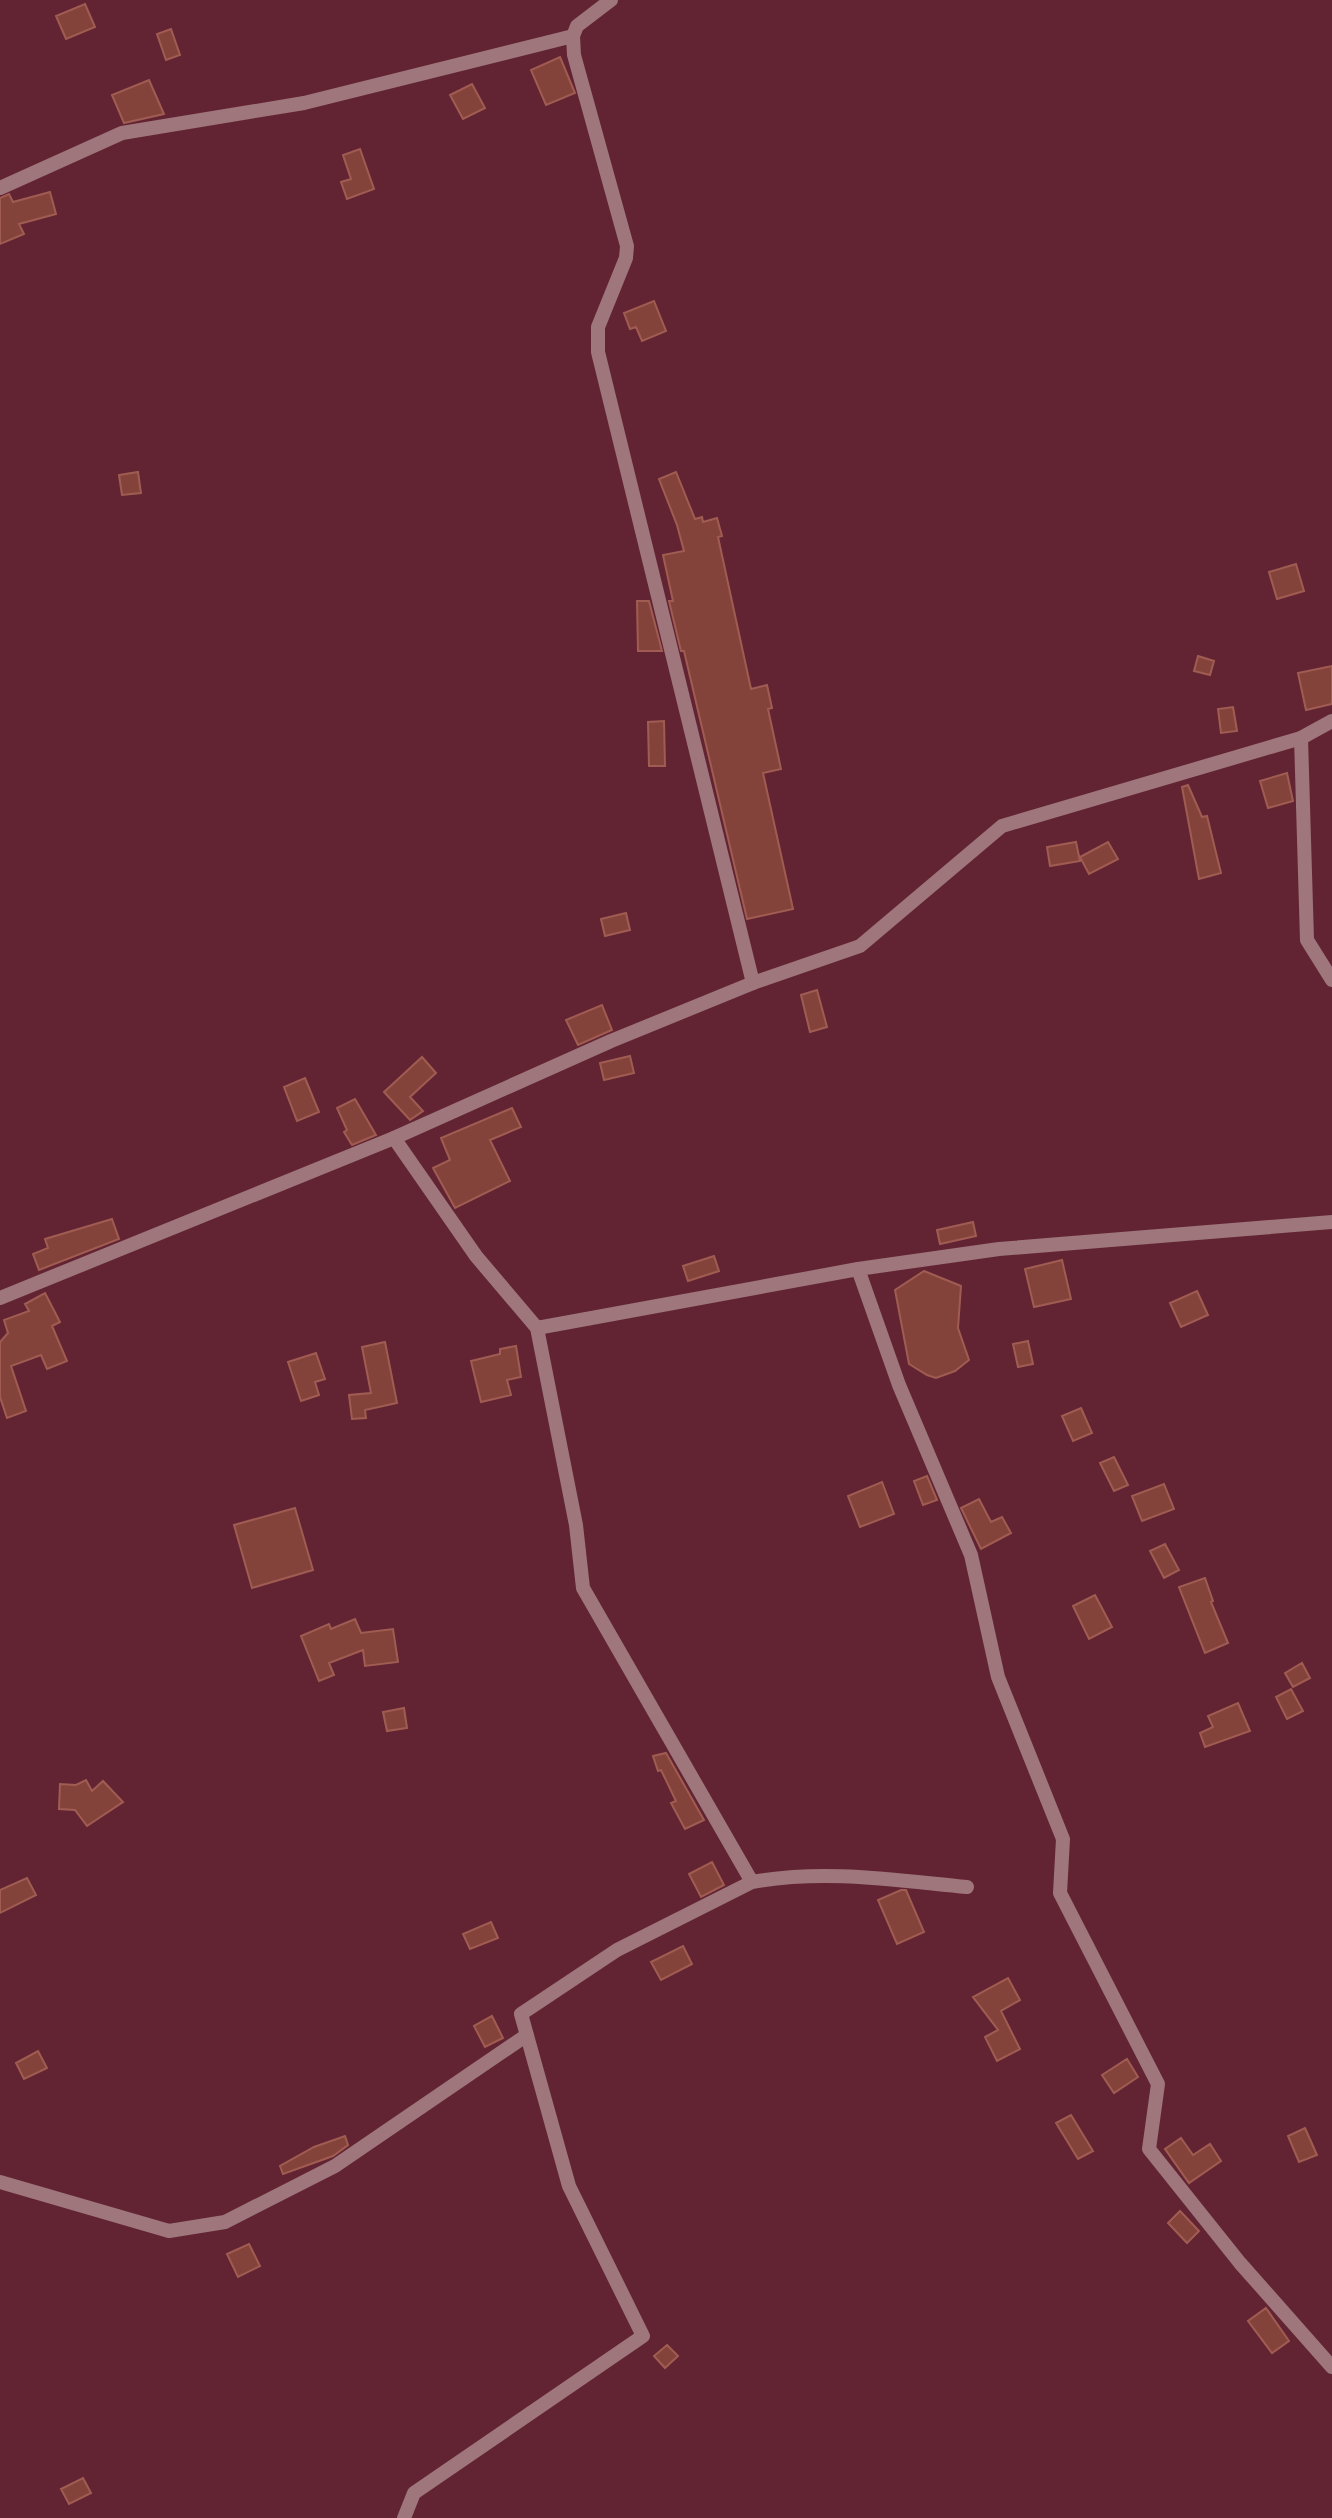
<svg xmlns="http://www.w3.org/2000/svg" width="1332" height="2518" font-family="Rubik,sans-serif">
	<rect width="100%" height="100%" fill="#622432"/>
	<path fill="#84433a" stroke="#a05c52" stroke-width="2" d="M85,4L95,27L66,39L56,16Z
		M171,29L180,55L166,60L157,34Z
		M560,57L575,93L546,105L531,70Z
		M149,80L164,114L124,123L112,95Z
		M472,84L485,108L463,119L450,95Z
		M360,149L374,189L347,199L341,182L351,179L343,155Z
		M50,192L56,214L19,224L24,234L0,244V198L9,194L13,202Z
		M654,301L666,331L642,341L636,327L630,329L624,313Z
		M138,472L141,493L122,495L119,475Z
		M676,472L695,519L702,517L703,522L717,518L722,536L718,537L751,689L767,685L772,708L768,709L781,769L763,773L793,909L747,919L684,651H681L669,601H673L663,555L684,551L677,525L659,479Z
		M1296,564L1304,591L1277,599L1269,572Z
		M637,601H649L662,651H638Z
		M1198,656L1214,661L1210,675L1194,671Z
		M1332,666V704L1306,710L1298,673Z
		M1233,707L1237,731L1221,733L1218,709Z
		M664,721L665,766H649L648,722Z
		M1287,773L1293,801L1268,808L1260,781Z
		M1188,785L1202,817L1207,816L1221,873L1199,879L1182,787Z
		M1076,842L1080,861L1050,866L1047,847Z
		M1108,842L1118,859L1089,874L1080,857Z
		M626,913L630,930L605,936L601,919Z
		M817,990L827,1027L810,1032L801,995Z
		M602,1005L612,1030L578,1045L566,1020Z
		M630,1056L634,1073L604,1080L600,1063Z
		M422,1057L436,1073L410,1097L423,1111L410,1120L384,1092Z
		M305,1078L319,1112L297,1121L284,1087Z
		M355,1099L376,1135L352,1145L344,1132L347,1130L337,1108Z
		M512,1108L521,1127L490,1140L510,1181L455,1208L433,1168L450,1160L441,1138Z
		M112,1219L119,1239L39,1270L33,1254L48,1248L45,1239Z
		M973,1222L976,1236L940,1244L937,1230Z
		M714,1256L719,1271L688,1281L683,1266Z
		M1062,1260L1071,1299L1034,1307L1025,1269Z
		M924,1271L961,1286L958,1328L969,1360L955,1371L936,1378L927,1375L909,1364L895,1290Z
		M1197,1291L1208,1315L1181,1327L1170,1303Z
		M45,1293L60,1322L52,1326L67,1361L47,1369L41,1355L11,1366L26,1411L7,1418L0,1397V1342L8,1333L4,1320L29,1311L25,1304Z
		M1028,1341L1033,1364L1018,1367L1013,1344Z
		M385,1342L397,1403L365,1410L366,1418L352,1419L349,1395L371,1393L362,1347Z
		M516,1346L521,1377L507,1380L511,1395L481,1402L471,1361L500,1354V1349Z
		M316,1353L325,1379L315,1382L319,1395L301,1401L288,1362Z
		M1081,1408L1092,1433L1073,1441L1062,1416Z
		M1114,1457L1128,1485L1114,1491L1100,1463Z
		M927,1476L937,1500L923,1505L914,1481Z
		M882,1482L894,1514L860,1527L848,1496Z
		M1164,1484L1174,1509L1142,1521L1132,1496Z
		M979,1499L991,1522L1002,1517L1011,1533L981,1549L961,1508Z
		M295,1508L313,1570L252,1588L234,1525Z
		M1165,1544L1179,1570L1164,1578L1150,1551Z
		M1205,1578L1213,1601L1211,1602L1228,1643L1205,1653L1179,1587Z
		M1095,1595L1112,1627L1089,1639L1073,1606Z
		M355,1619L361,1633L393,1629L398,1662L365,1666L363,1650L329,1663L334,1675L319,1681L301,1636L329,1624L331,1629Z
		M1302,1663L1310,1678L1293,1687L1285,1673Z
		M1291,1689L1303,1711L1287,1719L1276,1697Z
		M1238,1703L1250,1731L1205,1747L1200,1733L1213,1727L1208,1716Z
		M404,1708L407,1728L387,1731L383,1712Z
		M666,1753L704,1820L685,1829L671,1803L676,1801L661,1770L658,1771L653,1756Z
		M86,1780L92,1791L103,1781L123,1802L87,1826L75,1810L59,1809L60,1784L76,1785Z
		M712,1862L724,1885L701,1897L689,1874Z
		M27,1878L36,1895L0,1913V1890Z
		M901,1890H906L924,1932L897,1944L878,1900Z
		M491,1922L498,1938L470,1949L463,1934Z
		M683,1946L692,1964L661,1980L651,1962Z
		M1008,1978L1020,2000L1001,2011L1020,2049L997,2061L985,2037L998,2030L973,1997Z
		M492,2016L503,2038L485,2047L474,2026Z
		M38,2051L47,2068L24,2079L16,2063Z
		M1127,2059L1138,2077L1114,2093L1102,2075Z
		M1071,2115L1093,2151L1078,2159L1056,2123Z
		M1305,2128L1317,2155L1299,2162L1288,2136Z
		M345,2136L348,2145L333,2156L283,2174L280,2166L314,2147Z
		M1181,2138L1193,2155L1210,2144L1221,2161L1189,2183L1165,2149Z
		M1180,2211L1199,2231L1187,2243L1168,2223Z
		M249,2244L260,2266L238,2277L227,2254Z
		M1266,2308L1289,2341L1272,2353L1248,2321Z
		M667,2345L678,2356L665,2368L654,2356Z
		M83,2478L91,2493L69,2504L61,2489Z"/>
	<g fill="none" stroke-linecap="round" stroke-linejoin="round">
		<path stroke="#9e767c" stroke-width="14" d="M611,0L577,26L573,36L574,55L627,246L626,258L598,327V352L753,983
			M0,188L122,133L304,103L573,36
			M1301,738L1307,940L1332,980
			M394,1138L476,1256L537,1328
			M858,1269L999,1249L1332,1222
			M752,1882C825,1869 893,1880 967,1887
			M0,2182L169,2231L225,2222L335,2166L527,2035
			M404,2518L414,2493L643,2336L569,2186L521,2014L617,1950L752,1882L583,1588L576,1525L537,1328L858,1269L899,1385L971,1555L998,1677L1063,1839L1060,1893L1158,2084L1149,2149L1240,2263L1332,2367"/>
		<path stroke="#9e767c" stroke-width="14" d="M0,1298L394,1138L611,1041L753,983L860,946L1002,826L1301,738L1332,721"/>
	</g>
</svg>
